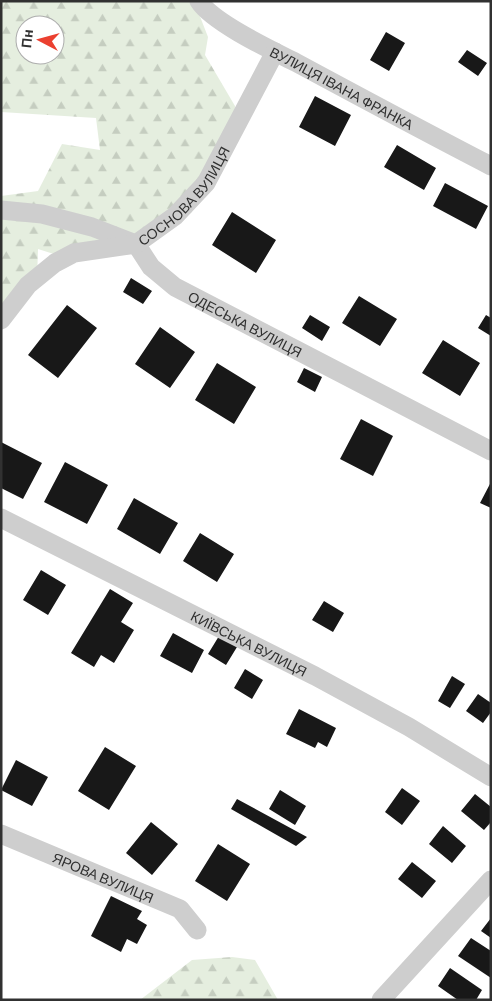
<svg xmlns="http://www.w3.org/2000/svg" width="492" height="1001" font-family="Barlow,sans-serif">
	<defs>
		<pattern id="forest-firs" width="22" height="20" patternUnits="userSpaceOnUse" patternTransform="scale(1.25)"><rect width="22" height="20" fill="#e5eedf"/><path d="M5 1l3.5 6h-7zM16 11l3.5 6h-7z" fill="#c5cdc0"/></pattern>
	</defs>
	<rect width="100%" height="100%" fill="#fff"/>
	<path fill="url(#forest-firs)" fill-rule="evenodd" d="M1,1H194L208,37L205,55L235,106L234,142L191,213L146,235L60,256L38,249L37,280L1,328V196L38,191L62,144L100,150L96,118L1,112ZM25,25H55V55H25Z
		M232,957L255,960L278,1000H140L192,960Z"/>
	<path fill="#181818" d="M386,32L405,43L389,71L370,60Z
		M467,50L487,63L478,76L458,62Z
		M315,96L351,115L335,146L299,127Z
		M397,145L436,168L424,190L384,167Z
		M445,183L488,206L476,229L433,206Z
		M232,212L276,240L256,273L212,245Z
		M131,278L152,291L143,304L123,292Z
		M359,296L397,319L380,346L342,323Z
		M67,305L97,328L58,378L28,355Z
		M310,315L330,327L322,341L302,328Z
		M486,315L491,318V336L478,328Z
		M160,327L195,352L170,388L135,364Z
		M443,340L480,363L460,396L422,373Z
		M217,363L256,387L234,424L195,400Z
		M304,368L322,377L315,392L297,382Z
		M361,419L393,436L373,476L340,459Z
		M1,442L42,463L23,499L1,488Z
		M65,462L108,485L87,524L44,502Z
		M491,482V508L480,503Z
		M134,498L178,523L160,554L117,529Z
		M200,533L234,554L217,582L183,561Z
		M41,570L66,585L48,615L23,600Z
		M110,589L133,603L121,622L134,630L114,663L101,655L94,667L71,653Z
		M324,601L344,613L333,632L312,620Z
		M173,633L204,650L192,673L160,656Z
		M219,636L237,647L226,665L208,654Z
		M245,669L263,680L252,699L234,688Z
		M452,676L465,684L450,708L438,701Z
		M478,694L491,703V712L483,723L466,711Z
		M299,709L336,728L327,747L318,742L315,748L286,734Z
		M105,747L136,766L109,810L78,791Z
		M16,760L48,777L32,806L1,790Z
		M402,788L420,801L402,825L385,812Z
		M280,790L306,806L295,825L269,809Z
		M475,794L491,807V822L484,830L461,811Z
		M237,799L307,837L296,846L231,809Z
		M151,822L178,844L152,875L126,853Z
		M443,826L466,846L452,863L429,844Z
		M218,844L250,864L227,901L195,881Z
		M412,862L436,881L422,898L398,879Z
		M111,896L142,911L137,919L147,925L137,944L127,939L121,952L91,936Z
		M491,918V938L481,931Z
		M471,938L491,951V978L458,956Z
		M450,968L482,990L476,1000H458L438,986Z"/>
	<g fill="none" stroke-linecap="round" stroke-linejoin="round">
		<g stroke="#cecece" stroke-width="19">
			<path id="s1" d="M199,1C212,22 271,50 295,62C360,97 425,132 491,166"/>
			<path id="s2" d="M1,210L42,214L92,227L136,244L151,267L175,287L491,451"/>
			<path id="s3" d="M1,320L28,285L55,263L74,253L136,244L175,216L206,183L275,52"/>
			<path id="s4" d="M1,518L315,676L409,727L491,777"/>
			<path id="s5" d="M1,834L180,909L197,930"/>
			<path d="M381,1000L491,880"/>
		</g>
	</g>
	<g text-anchor="middle" dominant-baseline="central" stroke-width="5" stroke-linejoin="round" paint-order="stroke">
		<g font-size="14" fill="#313131" stroke="#fff">
			<text stroke="none"><textPath href="#s1" startOffset="168">ВУЛИЦЯ ІВАНА ФРАНКА</textPath></text>
			<text stroke="none"><textPath href="#s3" startOffset="232">СОСНОВА ВУЛИЦЯ</textPath></text>
			<text stroke="none"><textPath href="#s2" startOffset="278">ОДЕСЬКА ВУЛИЦЯ</textPath></text>
			<text stroke="none"><textPath href="#s4" startOffset="278">КИЇВСЬКА ВУЛИЦЯ</textPath></text>
			<text stroke="none"><textPath href="#s5" startOffset="111">ЯРОВА ВУЛИЦЯ</textPath></text>
		</g>
	</g>
	<rect width="492" height="1001" fill="none" stroke="#313131" stroke-width="5"/>
	<g transform="translate(40 40) rotate(276)"><circle r="24" fill="#ffffff" stroke="#adadad"/>
	<path d="M0-4L9 19L0 12L-9 19Z" fill="#eb4030"/>
	<text y="-8" font-size="14" font-weight="bold" text-anchor="middle" fill="#313131">Пн</text>
	</g>
</svg>
